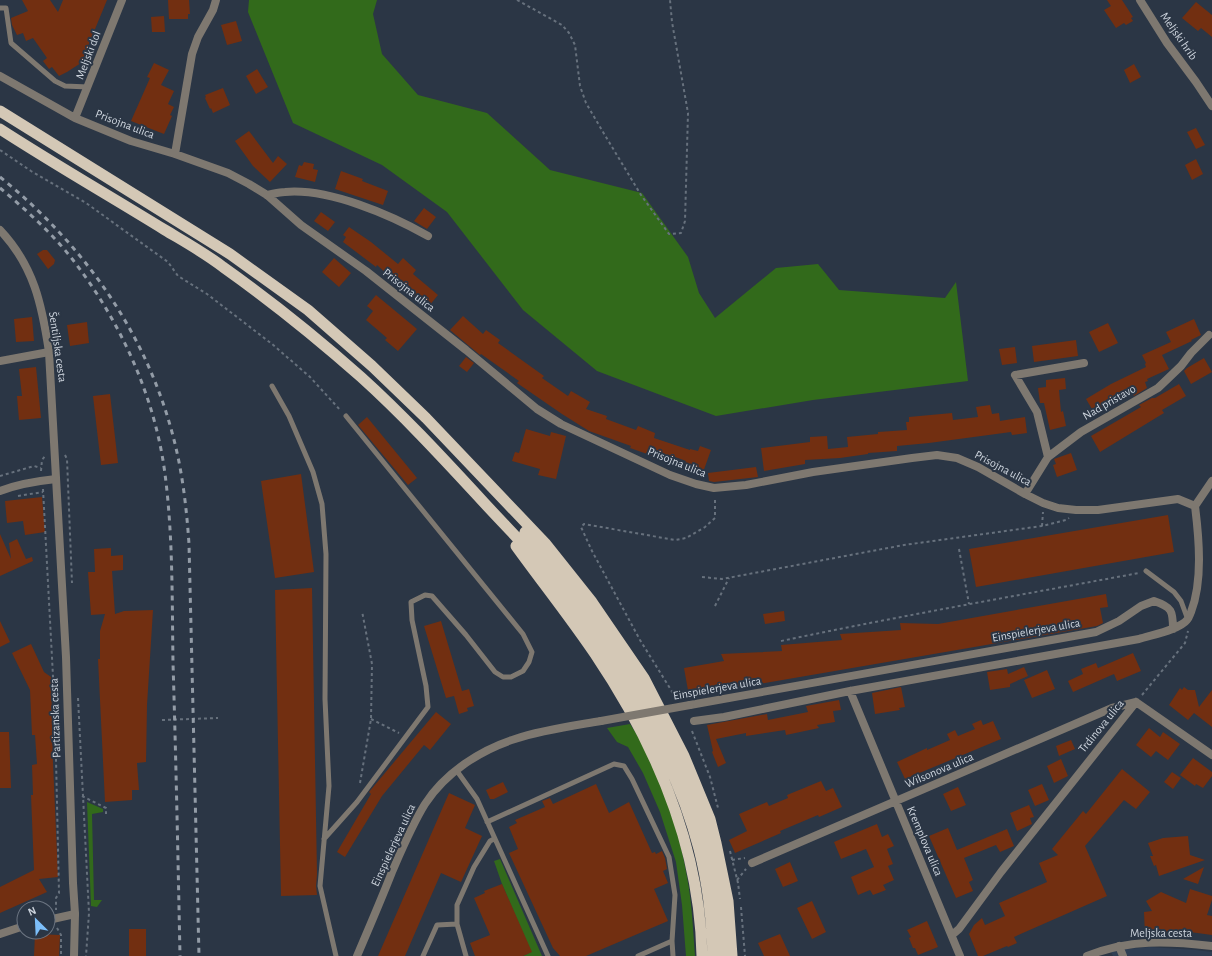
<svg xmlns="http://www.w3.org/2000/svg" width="1212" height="956" font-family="'Alegreya Sans',sans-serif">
	<rect width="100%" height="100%" fill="#2b3645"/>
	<path fill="#2f3e53" d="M1150,947L1196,950L1212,952V956H1113L1111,952L1127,949Z"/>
	<path fill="#326a1b" d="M249,0H377L373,14L382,54L418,95L487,113L550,170L642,193L688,257L699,293L715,318L776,268L818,264L839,290L945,298L956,282L968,381L813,400L716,416L597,371L523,310L447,212L382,165L293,123L248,12Z
		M630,724C660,769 678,824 687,877C692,903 693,930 695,956H686L682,905L676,862L660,812L643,773L628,747L617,742L607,728Z
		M87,802L103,809V812L92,814L94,900H102L97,907L91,906Z
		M500,859L542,956H523L531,952L502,884L494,861Z"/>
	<path fill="#722f11" d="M22,0H50L58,12L63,0H107L81,63L67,72L59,76L52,67L49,69L43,61L47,58L33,38L26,41L23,33L17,35L12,25L11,18L28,11Z
		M168,0H189L190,14H188V19H169Z
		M1107,0H1122L1133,17L1131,18L1133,21L1126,25L1124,23L1116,28L1104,10L1111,6Z
		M1196,2L1212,15V37L1201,28L1198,31L1182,18Z
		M164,16L165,32H152L151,17Z
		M236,21L242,41L227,45L221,25Z
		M154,63L169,70L161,85L174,91L168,104L174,107L170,115L172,116L164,134L131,121L150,78L147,77Z
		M1134,64L1141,77L1130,83L1124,70Z
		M257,69L268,87L256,94L246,76Z
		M223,88L230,105L213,113L211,108L210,109L205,98L206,97L205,95Z
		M1196,128L1205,145L1196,149L1187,132Z
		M249,131L273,163L278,156L287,164L270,182L253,166L235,141Z
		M1196,159L1203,174L1192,180L1185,165Z
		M304,162L314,164L313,169L318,170L315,182L295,177L299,165L302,166Z
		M341,171L363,179L362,181L388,191L383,205L335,189Z
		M424,208L436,217L427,229L414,221Z
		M321,212L335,222L328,231L314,221Z
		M349,227L371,242L398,264L403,258L416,270L413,274L438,295L429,306L424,302L421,305L377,265L376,267L343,242L346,237L343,235Z
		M43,250H47L55,260L54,264L48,269L37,254Z
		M334,258L351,273L339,287L322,272Z
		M376,295L417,329L398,351L385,340L387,338L366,320L373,311L367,306Z
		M463,316L483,334L486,330L500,340L498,343L544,376L542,378L568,396L571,391L590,402L586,409L607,416L606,419L636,430L638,426L655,433L654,438L690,450V449L698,451L700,446L711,450L702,475L684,468L686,461L670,455L667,463L652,458L653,456L630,448L631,446L589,431L562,414L517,383L519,381L481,354L480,355L450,330Z
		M32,317L34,341L16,342L14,319Z
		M1194,319L1201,335L1191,340L1192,341L1162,355L1169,369L1147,379L1148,381L1145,382L1147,388L1134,396L1132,393L1109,404L1110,405L1095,414L1086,399L1111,384L1146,367L1145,364L1146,363L1142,355L1171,342L1166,332Z
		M87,322L89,343L70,346L67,325Z
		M1108,323L1118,343L1099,352L1089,332Z
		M1076,340L1078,356L1034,362L1032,346Z
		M1015,347L1017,363L1002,365L999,349Z
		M466,357L474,363L467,372L459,366Z
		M1204,358L1212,372L1191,384L1184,371L1187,368Z
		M36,367L41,418L19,420L17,396H22L19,369Z
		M1065,378L1066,389L1059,390L1061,412L1063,411L1066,426L1050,430L1044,403H1040L1038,388L1046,387V380Z
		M1179,384L1186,396L1162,410L1164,413L1100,452L1091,436L1141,407L1139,405L1152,398H1155Z
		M110,394L118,463L101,465L93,396Z
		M990,405L992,414L999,413L1000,421L1025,417L1027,433L1012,435L1011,432L929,443L897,446V451L868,453V454L840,458L805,460V464L764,471L761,448L810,442V437L827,436L828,449L848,447L847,437L878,434V432L907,430L906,422H909V417L952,413L953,420L978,417L976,407Z
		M367,417L417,478L408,485L358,425Z
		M526,429L550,436L551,432L566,436L556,479L538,475L540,469L512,461L515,452L519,453Z
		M1071,453L1077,470L1057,477L1053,465L1056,464L1054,459Z
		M756,467L758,477L714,482L709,481L708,473Z
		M301,474L314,572L275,578L261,481Z
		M42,497L45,532L25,535L23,521L7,523L5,501Z
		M1168,515L1174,552L976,587L969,549Z
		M0,534L11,559L9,543L17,539L26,559L32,557L33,561L0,576Z
		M111,548V556L123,555V570L112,571L115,614L124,611L153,610L147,705L146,762L137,763L139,790H132V800L105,802L98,659H100V631L105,614L91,615L88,572H95L94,549Z
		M312,588L317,874L316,886L317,895L281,896L275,590Z
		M1106,594L1108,607L1100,608L1103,623L1097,626L689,696L684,668L724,661L721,654L782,651L781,645L842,640L840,634L901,630L900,623L938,624Z
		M784,611L785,621L765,624L763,614Z
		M0,621L10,642L0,647Z
		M441,621L462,691L469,689L474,706L467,708L468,711L459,714L454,696L446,698L424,626Z
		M31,644L44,672L51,677L53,763L58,877L39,879L47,892L0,913V887L34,870L31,795H33L32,765L37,764L35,735H32L30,690L12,653Z
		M1133,653L1141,671L1117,681L1114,674L1073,692L1068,681L1083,674L1081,669L1096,663L1098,668Z
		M1024,667L1028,676L1010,684V687L990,690L987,672L1007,669L1008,674Z
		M1047,670L1055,689L1032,698L1024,680Z
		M901,687L905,707L899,708L900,710L875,714L872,693Z
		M1184,687L1188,690H1195L1199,707L1212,690V727L1194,713L1188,720L1169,705L1180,688L1182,690Z
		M839,700L841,710L833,711L835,722L817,725L819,728L786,735L785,730L746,736V733L716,739L726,763L718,767L712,752L713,751L707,725L767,714L768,720L808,712L806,706Z
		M436,712L451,724L430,750L424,745L382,796L345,857L337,852L371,794L369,792Z
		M981,720L983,725L993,721L1001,739L905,779L897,762L927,748V750L950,740L947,734L955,730L958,736L975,729L972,724Z
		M1149,728L1160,737L1163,732L1180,744L1168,760L1156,751L1151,757L1136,745Z
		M0,732H9L11,788H0Z
		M1071,740L1075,749L1059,756L1056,746Z
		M1193,758L1212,772V776L1203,788L1196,784L1195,786L1180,775Z
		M1061,759L1068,776L1054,783L1047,766Z
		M1122,769L1150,792L1136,809L1124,800L1085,846L1107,896L1014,937L1017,943L1008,947L1007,946L983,956H978L969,934L974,925L982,918L985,925L1005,916L999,903L1047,882L1039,863L1058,855L1052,849L1083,811L1086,814Z
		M1172,772L1181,778L1173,789L1164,782Z
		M821,781L826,791L833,788L842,807L819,817L818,815L780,831L781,833L735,853L729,840L747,831L739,814L767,802L769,806L788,798L787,795Z
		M503,782L508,792L494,799H490L486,790Z
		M596,784L609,813L629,802L652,853L655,852L656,854L662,851L665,858L667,869L663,871L668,883L654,889L668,921L586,956H560L553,948L509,853L518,849L509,827L517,823L515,820L545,807L542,801L550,798L553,804Z
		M1042,784L1049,800L1035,806L1028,790Z
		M958,787L966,805L951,811L943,794Z
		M449,793L475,805L465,828L482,836L461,882L441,873L405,956H378Z
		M1029,805L1034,817L1030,818L1032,824L1017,831L1010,813Z
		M877,824L882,837L888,834L894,846L887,849L893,864L888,866L894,880L883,885L886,890L873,895L870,890L858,895L851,877L874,867L866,849L841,859L834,842Z
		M948,828L957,850L1007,829L1014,846L1000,852L996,845L964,858L973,880L969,882L973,891L956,898L929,836Z
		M1188,836L1190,855L1205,860L1159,876L1156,865L1154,866L1150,856H1153L1148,843L1163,838Z
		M790,862L798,881L783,887L775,869Z
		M1204,867L1198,884L1183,879Z
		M502,884L532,952L523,956H475L470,943L490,935L474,898L485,893L484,891Z
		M1190,889L1212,896V900L1207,915L1212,916V935L1190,932L1145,935L1144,912L1152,911L1146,901L1161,892L1186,903Z
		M812,901L826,932L812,939L797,908Z
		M927,921L938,947L918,955L915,948H913L909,938L911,937L907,930Z
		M129,929H146V956H129Z
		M35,934L60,935L59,956H34Z
		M780,934L790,956H764L758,943Z"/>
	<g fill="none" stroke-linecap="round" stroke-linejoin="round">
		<path stroke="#67717d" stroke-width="2" stroke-dasharray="3 3" stroke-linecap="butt" d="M517,0L562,25L569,33L575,45L580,86L586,103L603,132L641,195L669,234L681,233L685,221L688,113L672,22L670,0
			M0,150L31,171L86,203L168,262L178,276L207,294L272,344L310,377L341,411
			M65,455L67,459L72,583
			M41,471L42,460L45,456
			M0,476L34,466L41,468
			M43,489L55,714L59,893L56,898V910
			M18,496L43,492
			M1042,526L1043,512
			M959,549L969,604
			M702,577L722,579L904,545L1042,526L1066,520L1069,518
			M715,606L729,578
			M781,641C900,616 1020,595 1139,573
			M1142,695L1185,643L1188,631
			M78,698L89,913L86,956
			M676,698L640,640L592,551L581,527L584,524L675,540L686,538L705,527L715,518V497
			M371,719L399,733
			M162,720L218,718
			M692,731L710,777L718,808
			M360,783L371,719L372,664L362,611
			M82,796L106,808V814
			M730,851L738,883L740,899
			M732,860L745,858
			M737,880L746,869
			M741,907L745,956
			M57,928L61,935V956"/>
		<path stroke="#7e7870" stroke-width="5" d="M0,8H6L11,43L55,81L65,86L88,87
			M272,386L289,416L313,472L322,504L326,554L325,699L329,786L320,886L336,956
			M1146,571L1174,592L1181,601L1188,620
			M457,771L477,799L548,956
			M487,822L614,764L624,766L632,779L669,857L675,895L672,941
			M324,839L357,802L428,707L426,686L412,620L411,602L425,595L432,596L466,635L495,672L503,677H511L523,671L529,662L532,652L523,634L346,416
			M423,956L437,925L457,924
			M466,956L457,924V905L474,867L490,841L494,839
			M638,956L672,941L673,956"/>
		<path stroke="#7e7870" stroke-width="8" d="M1140,0L1167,43L1196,82L1212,106
			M0,76L75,118L131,141L175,154L228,173L249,184L267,195L301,225L366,271L466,350L537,409L561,424L670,475L696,484L714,488L746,485L813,472L912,458L937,455L957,458L978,467L1025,494L1043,503L1058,508L1076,510H1098L1178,499L1195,506
			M75,118L122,0
			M175,154L192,54L198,37L213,10L216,0
			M267,195C273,194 279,192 285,192C329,188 391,215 428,236
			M0,361L49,352
			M1048,457L1037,412L1015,375L1084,363
			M0,491C18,484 37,481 56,479
			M1025,494L1048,457L1081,432L1158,388L1181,366L1191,353L1209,335
			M1195,506L1212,481
			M850,691L960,956
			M1136,702L1212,755
			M690,705L1096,632L1119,621L1141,606L1154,601C1172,607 1173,611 1173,629
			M694,721L724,717L850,691L1139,639C1151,635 1179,630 1187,620C1189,618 1190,614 1191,612C1203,581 1199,538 1195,506
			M752,863L1112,708L1136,702
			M48,920L75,914
			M0,934L24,926
			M952,935L959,929L1001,872L1136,702
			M1119,946L1123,956
			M357,956C369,928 381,900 392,872C402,849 412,825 425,804C445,773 480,750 515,739C542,730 572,726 601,721"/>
		<path stroke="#7e7870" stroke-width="8" d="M0,230C34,266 42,305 49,352L66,657L73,883L75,914L74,956
			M1087,956C1129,939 1168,941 1212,946"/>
		<path stroke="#d4c8b6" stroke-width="11" d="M0,111L230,254L308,310L372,366L426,418L545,543L592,602L644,678L684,756L710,819L716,843L728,901L732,956
			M0,129C54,164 110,196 165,230C185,242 205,253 223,267C271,301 317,338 361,377C402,414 440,455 477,495C495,515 514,534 531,553C543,566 553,580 563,594C621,669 675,756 699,849C708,884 712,920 713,956
			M525,532C588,610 647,689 685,783C693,804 701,824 707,846C716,882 721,918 722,956
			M516,546C542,582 570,617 595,654C655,743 700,847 702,956"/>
		<path stroke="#939ca7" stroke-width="3" stroke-dasharray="5 5" stroke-linecap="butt" d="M0,177C89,249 154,344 178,457C184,486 187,515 189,544L199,956
			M0,188C26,210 52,233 73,260C120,321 155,396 165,474C173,536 172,600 173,663C176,761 178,858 180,956"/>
		<path stroke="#7e7870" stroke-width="8" d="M601,721L690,705"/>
	</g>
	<g text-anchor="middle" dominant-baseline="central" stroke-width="4" stroke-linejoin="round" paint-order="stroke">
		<g font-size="12" fill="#cdd4dd" stroke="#2b3645">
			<text transform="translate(1179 36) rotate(55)">Meljski hrib</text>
			<text transform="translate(88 55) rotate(-69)">Meljski dol</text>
			<text transform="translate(125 124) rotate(21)">Prisojna ulica</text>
			<text transform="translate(409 290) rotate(38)">Prisojna ulica</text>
			<text transform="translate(58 347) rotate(82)">Šentiljska cesta</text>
			<text transform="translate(1109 402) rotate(-30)">Nad pristavo</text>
			<text transform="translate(677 462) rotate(22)">Prisojna ulica</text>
			<text transform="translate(1003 468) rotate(28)">Prisojna ulica</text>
			<text transform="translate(1036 630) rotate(-10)">Einspielerjeva ulica</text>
			<text transform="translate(717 688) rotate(-10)">Einspielerjeva ulica</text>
			<text transform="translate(55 718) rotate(-92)">Partizanska cesta</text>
			<text transform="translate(1101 726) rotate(-51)">Trdinova ulica</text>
			<text transform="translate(939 770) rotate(-23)">Wilsonova ulica</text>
			<text transform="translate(925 841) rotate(67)">Kremplova ulica</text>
			<text transform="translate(393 845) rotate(-65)">Einspielerjeva ulica</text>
			<text x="1161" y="933">Meljska cesta</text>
		</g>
	</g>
	<g transform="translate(36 920) rotate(336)"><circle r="19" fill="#2b3645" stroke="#6c7582"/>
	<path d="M0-3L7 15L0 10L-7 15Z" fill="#7cbef9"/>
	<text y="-6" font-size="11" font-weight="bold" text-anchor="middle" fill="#cdd4dd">N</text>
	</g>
</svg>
